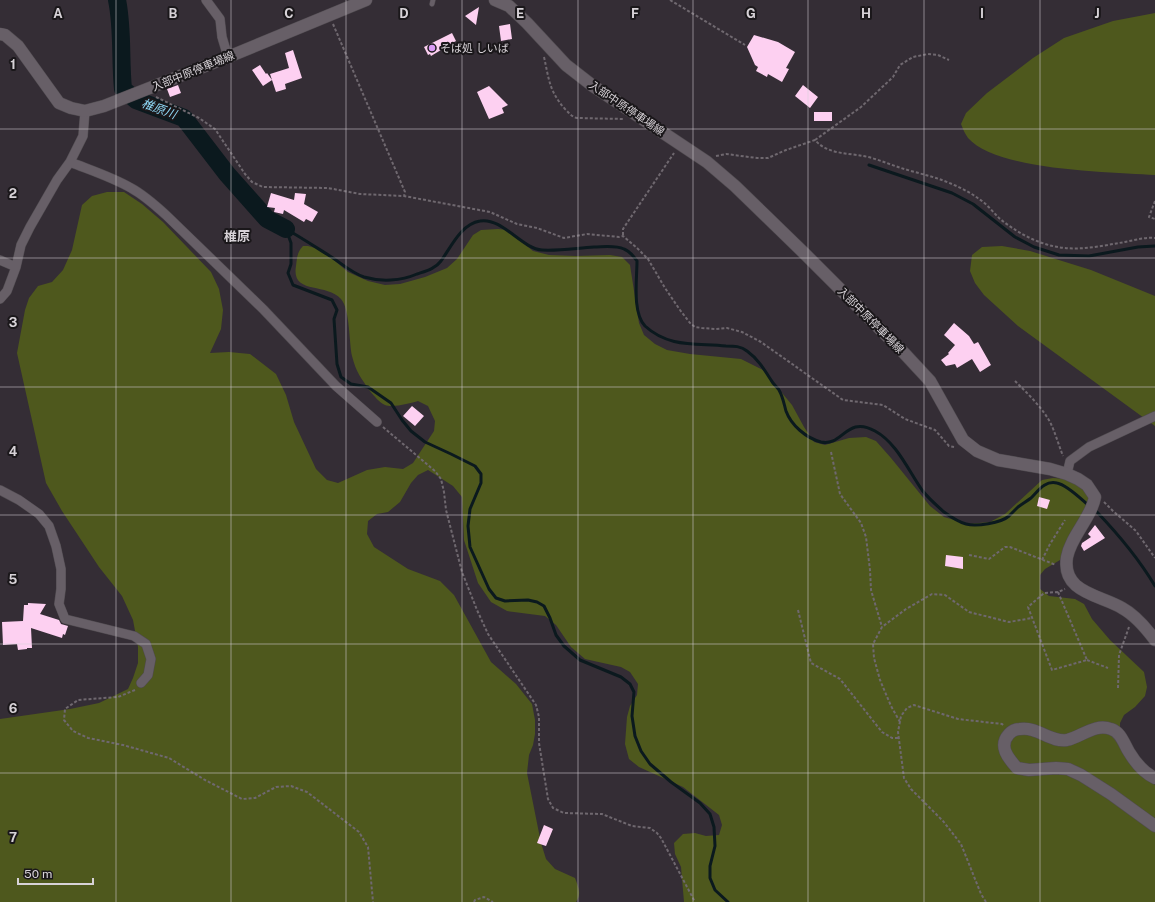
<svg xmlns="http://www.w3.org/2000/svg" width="1155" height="902" font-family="'Public Sans','Noto Sans JP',sans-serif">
	<rect width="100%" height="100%" fill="#342d35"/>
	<path fill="#4e581d" d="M1155,13V175C1112,172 997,171 968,138C965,134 963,129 961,124L966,113L987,93L1033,58L1064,38L1113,21Z
		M107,192H124L142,204L163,222L211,272L219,289L223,310L221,329L210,353L229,352L250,354L276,374L286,395L294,422L316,469L327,480L338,483L367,470L385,467L403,469L413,463L434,431L435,421L428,406L418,401C411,403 393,408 385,405C380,403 374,396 370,391C361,378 356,372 352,356C349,342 350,309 341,299C326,282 291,295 296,266C297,258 297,252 303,246H308L322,250L348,272L368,281L385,285L400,284L425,277L447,268L457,259L473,235L481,230L498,229L507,230L533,251L549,255L576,256L610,255L622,257L630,265L639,323L644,335L655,344L667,350L690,354L741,359L763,370L792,405L804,427L814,442L825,445L849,438L866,437L876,441L891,458L930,506L944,517L968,524L990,522L1005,514L1042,480L1053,478L1067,479L1086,490L1090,499L1060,560L1045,569L1040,575V589L1049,596L1075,599L1084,604L1092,619L1110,640L1144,672L1147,687L1145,696L1135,707L1124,715L1120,723V744L1141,773L1155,785V902H684L681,867L675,854L674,843L683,834L695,833L706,836L719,835L722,825L719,815L683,787L639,767L629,759L625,744L627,717L630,706L637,695L638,684L630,672L621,667L585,659L571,647L556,625L545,616L507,611L491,602L478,583L464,540L462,497L453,486L428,470L418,475L411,483L400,502L388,512L377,514L368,521L367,534L374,547L408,569L440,581L454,595L491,662L516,684L532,704L535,720V734L533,745L529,755L527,773L541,843L546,859L555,869L575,878C578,886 582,894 576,902H0V719L70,709L99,703L128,689L133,678L138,663V647L133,620L122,596L99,567L62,511L46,483L17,353L25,310L29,298L38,286L52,282L63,270L72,250L82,205L92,196Z
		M1002,246L1030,251L1091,270L1155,296V426L1018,326L984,295L975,283L970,271L972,255L982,247Z"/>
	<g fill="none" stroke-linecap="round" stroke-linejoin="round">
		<path stroke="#0b191e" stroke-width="3" d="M869,165L952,193L973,204L1015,237L1034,247L1059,255L1089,256L1138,247L1155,246
			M286,229C302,238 317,248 333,258C342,264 352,273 364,277C381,282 401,281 417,274C426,271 435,269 441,261C451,247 461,224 480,221C502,217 522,249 542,250C559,251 577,248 594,247C603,247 615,245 624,249C630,251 634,257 637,261C637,279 632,312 645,326C669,348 696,343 726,346C734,346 741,346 747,351C758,359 764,369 771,380C773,384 777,387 779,390C783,397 784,404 786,411C791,425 806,438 821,442C843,447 846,415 875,431C897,443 908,470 922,490C928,498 936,505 944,512C951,517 958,522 966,524C976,527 1001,523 1009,516C1012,513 1015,510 1018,507C1022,504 1027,501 1031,498C1038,491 1045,480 1057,483C1067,485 1080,498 1088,505
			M286,229L291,243V264L288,273L293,285L332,300L337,310L334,319L337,364L341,377L351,384L368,387L391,403L402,420L411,431L425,442L451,454L475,466L481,474V483L470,509L468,526L470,547L489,589L496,598L505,601L528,600L537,602L544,606L550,618L556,635L564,646L580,660L621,677L630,684L634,692L632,716L635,736L641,751L650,764L671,782L700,803L710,814L714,827L715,846L710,866V878L715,890L728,902
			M1096,511C1118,534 1139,559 1155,586"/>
		<path stroke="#0b191e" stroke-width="18" d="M117,0C123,29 120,59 123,89L136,100L184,118L227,174L267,219L286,229"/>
	</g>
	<path fill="#fdd0f1" d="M479,7L476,25L465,16Z
		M510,24L512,39L501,41L499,26Z
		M452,33L456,41L441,49V50L431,56L430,54L428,55L424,47Z
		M754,35L778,42L795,52L786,68L789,69L782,82L768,74L767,77L756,71L758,67L755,65L747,47Z
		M293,50L302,78L285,84L286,89L276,92L270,74L289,68L285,53Z
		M260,65L266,74L267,73L272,80L263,86L252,70Z
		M178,85L181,93L170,97L167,89Z
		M803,85L818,97L810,108L795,96Z
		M489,86L508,105L502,108L504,113L489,119L477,92Z
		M814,112H832V121H814Z
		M271,193L294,200L295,193L306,194L304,204L318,212L312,222L306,219L304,222L284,210L283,214L274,212L275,208L267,207Z
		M954,323L969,336L974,344L978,342L991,365L980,372L972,359L957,368L955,364L946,366L941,360L949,354L948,353L955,345L944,335Z
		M412,406L424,416L415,426L403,416Z
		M1039,497L1050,500L1047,509L1037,506Z
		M1095,525L1105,538L1084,551L1081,546L1082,543L1091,537L1088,534Z
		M946,555L963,557V569L945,566Z
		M28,603L46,604L40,614L59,620L61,624L68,626L65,635L63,634L62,638L31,628L32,648H27V649L18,650L17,644L3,645L2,622L23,621L24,605H28Z
		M544,825L553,829L546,846L537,843Z"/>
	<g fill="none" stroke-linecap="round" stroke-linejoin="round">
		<g stroke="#504b50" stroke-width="5.5">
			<path id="service" d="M432,4L433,0"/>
		</g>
		<g stroke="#504b50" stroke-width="10">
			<path id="minor" d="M206,0L220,19L222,37L228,57
				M70,162C90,170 112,177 131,188C144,195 155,205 166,215L263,309L336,386L377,422
				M0,260L16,267
				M0,299L7,291L16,267L21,245L30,227L57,180L70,162L83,136L85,111
				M1067,474L1070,461L1089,447L1155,416
				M0,490L19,500L39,514L49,526L56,546L61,569V589L59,604L65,619L134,636L146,644L151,659L148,675L141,683"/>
		</g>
		<g stroke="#504b50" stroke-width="13">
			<path id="secondary" d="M495,0L509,6L527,23L566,65L593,86L707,162L735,186L805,254L904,353L930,381L963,440L977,451L998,460L1050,469L1067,474L1078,479L1087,485L1095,497C1091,518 1071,536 1067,557C1061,593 1101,595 1122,608C1135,615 1146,628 1155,640
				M0,34L5,35L18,46L59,103L71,108L85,111L104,106L228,57L366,0
				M1155,778C1144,773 1135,762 1129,752C1124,744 1121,732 1111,729C1095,723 1081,737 1067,740C1051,743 1037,726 1020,729C1016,729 1012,731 1009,734C998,746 1008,758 1017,768L1029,770L1056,768L1068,769L1081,775L1111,794L1155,826"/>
		</g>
		<path stroke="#6f686f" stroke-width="2" stroke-dasharray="3 2" stroke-linecap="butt" d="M670,0L745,45
			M333,24L405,192L404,196
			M544,57C549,79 549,91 565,109C569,113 572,117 577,118L624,119
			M156,97L199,118L215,129L245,174L252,182L263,187L328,188L360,194L404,196L490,212L517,224L537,228L564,238L587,234L619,237L623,236L637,248L648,259L665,288L680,310L690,323L695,327L702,328L716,329L727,328L742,332L761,342L843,400L883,405L905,419L935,430L949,446L954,447
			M815,140L861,107L893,77L900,65L913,57L928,54L938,55L949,60
			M716,156L726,154L757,158H768L786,150L815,140C827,154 847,153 863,156C875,158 886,163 898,167C910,171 923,174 936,178C951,183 967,190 979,199C987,204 993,212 999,218C1017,233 1041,246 1065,248C1084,250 1106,245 1125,242C1135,240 1145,237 1155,238
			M1155,201L1149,217L1155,219
			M623,235V229L627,223L674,153
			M1015,381C1028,394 1043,408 1051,424C1056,435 1059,446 1063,456
			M383,427L435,471L441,479L444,492L446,510L462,572L477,610L488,634L536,705L539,717V743L548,799L553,808L564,813L602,814L632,826L650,828L657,833L661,838L695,902
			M831,452L840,494L861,523L866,537L870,570L871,590L882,627
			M1104,502L1113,511L1136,531L1155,558
			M969,555L989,559L1005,547H1010L1056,565
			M1042,560L1050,544L1065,520
			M1058,592L1087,660L1052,670L1028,607L1044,593L1058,592L1065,589
			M798,610L811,663L840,679L882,732L892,738H899
			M1087,660L1108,668
			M1118,688L1119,655L1129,627
			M135,690L118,697L78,700L65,709L64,720L73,731L88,738L123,745L169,758L205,780L242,799L255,798L276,787L291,786L307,792L359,832L368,847L373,902
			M900,722L891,706L880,680L874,658L873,644L882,627L906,609L932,594L945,595L969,612L1009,622L1032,618
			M474,902L475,900L484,897L493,902
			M986,902L981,894L961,844L943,821L911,789L904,778L898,732L901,716L907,708L914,705L958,719L1002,724L1004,726"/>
		<use href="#service" stroke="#675f67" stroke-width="4.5"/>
		<use href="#minor" stroke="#675f67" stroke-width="9"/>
		<use href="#secondary" stroke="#675f67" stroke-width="12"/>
	</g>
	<path fill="none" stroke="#d7d2d7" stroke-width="1" stroke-opacity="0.55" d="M116,0V902M231,0V902M346,0V902M462,0V902M578,0V902M693,0V902M808,0V902M924,0V902M1040,0V902M0,129H1155M0,258H1155M0,387H1155M0,515H1155M0,644H1155M0,773H1155"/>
	<circle fill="#db9af6" stroke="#1a171a" stroke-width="1.5" cx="432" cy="48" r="4"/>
	<g text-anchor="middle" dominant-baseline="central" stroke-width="4" stroke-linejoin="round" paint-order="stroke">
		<g font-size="11" fill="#d7d2d7" stroke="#1a171a" text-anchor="start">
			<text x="440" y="48">そば処 しいば</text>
		</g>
		<g font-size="11" fill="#d7d2d7" stroke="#1a171a">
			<text transform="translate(193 71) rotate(-22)">入部中原停車場線</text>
			<text transform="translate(627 108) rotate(34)">入部中原停車場線</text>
			<text transform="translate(871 320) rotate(45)">入部中原停車場線</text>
		</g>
		<g font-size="12" font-style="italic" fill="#8ed8f6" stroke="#1a171a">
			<text transform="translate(159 109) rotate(20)">椎原川</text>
		</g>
		<g font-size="13" font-weight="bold" fill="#d7d2d7" stroke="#1a171a">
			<text x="237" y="236">椎原</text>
		</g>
	</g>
	<g font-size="13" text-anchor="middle" font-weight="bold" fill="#d7d2d7" stroke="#1a171a" stroke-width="4" stroke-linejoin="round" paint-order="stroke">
		<text x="58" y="18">A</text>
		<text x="173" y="18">B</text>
		<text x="289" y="18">C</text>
		<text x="404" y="18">D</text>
		<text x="520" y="18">E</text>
		<text x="635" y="18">F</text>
		<text x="751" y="18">G</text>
		<text x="866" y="18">H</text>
		<text x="982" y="18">I</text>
		<text x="1097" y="18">J</text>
		<text x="13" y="69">1</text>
		<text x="13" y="198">2</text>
		<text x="13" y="327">3</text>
		<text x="13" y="456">4</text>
		<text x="13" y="584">5</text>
		<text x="13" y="713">6</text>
		<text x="13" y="842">7</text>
	</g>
	<path d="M18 878v6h75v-6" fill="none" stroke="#d7d2d7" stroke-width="2"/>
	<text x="24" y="878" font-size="12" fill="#d7d2d7" stroke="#1a171a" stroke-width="3" paint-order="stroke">50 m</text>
</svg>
